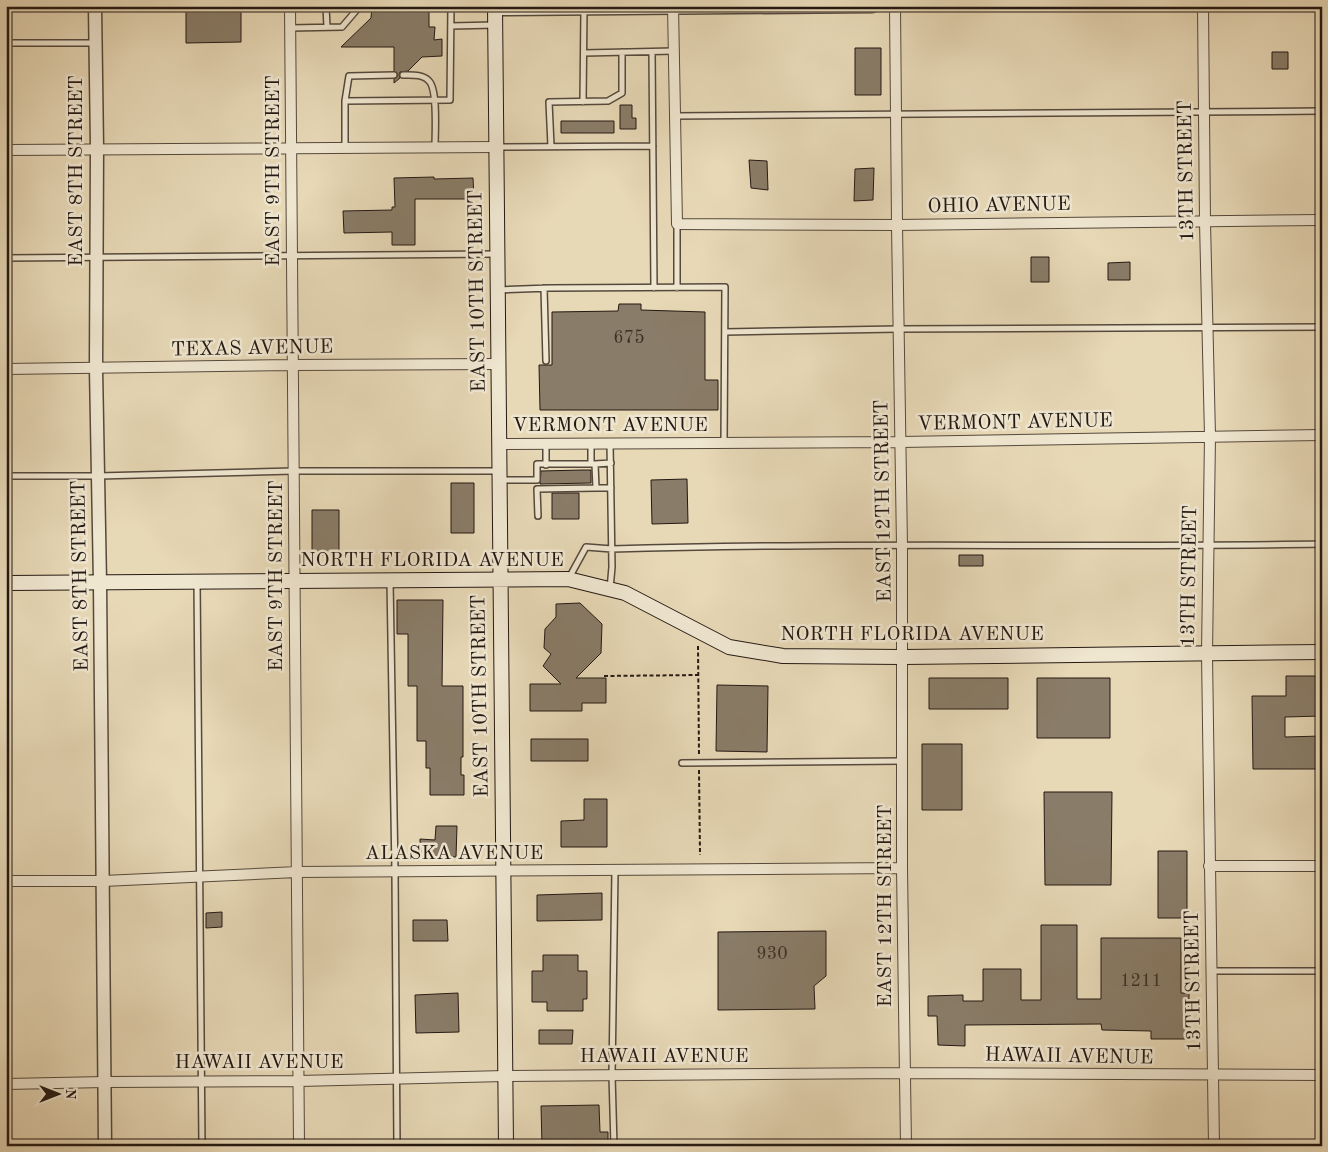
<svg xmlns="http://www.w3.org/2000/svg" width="1328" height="1152" font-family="'Old Standard TT',serif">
	<rect width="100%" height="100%" fill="#e7d8b6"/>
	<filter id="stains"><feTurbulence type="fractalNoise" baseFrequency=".004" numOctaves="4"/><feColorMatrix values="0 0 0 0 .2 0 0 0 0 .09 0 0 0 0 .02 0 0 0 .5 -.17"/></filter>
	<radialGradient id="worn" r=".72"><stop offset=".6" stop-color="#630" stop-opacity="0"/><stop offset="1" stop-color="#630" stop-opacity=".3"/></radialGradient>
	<path fill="#897c68" stroke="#241913" d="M186,6H241V42L186,43Z
		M372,6H429V27H435L434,40L442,39V56L422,57L408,71L400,72L399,75L400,78L394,83V79L398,75L394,71V47H341L371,18Z
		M855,48H881V95H855Z
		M1272,52H1288V69H1272Z
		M620,105H632V118H636V129H620Z
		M561,121H614V133H561Z
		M749,160L767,161L768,190L751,188Z
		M874,168L873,200L854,201L855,169Z
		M434,177V179L473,178L474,199H415V245H392V232L344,233L343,211L392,210V207H395L394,178Z
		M1031,257H1049V282H1031Z
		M1130,262V280H1108V263Z
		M619,304H641V310L705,312V380H718V410H540L539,365H552V312L618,311Z
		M582,470H591V483L540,484L541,471Z
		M687,479L688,523L652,524L651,480Z
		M451,483H474V533H451Z
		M552,493H579V519H552Z
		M312,510H339V555H312Z
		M959,555H983V566H959Z
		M397,600H443L442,686H463V757H461V775H464V795H430V768H426V741H417V686H408V634H397Z
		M580,603L602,624L601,653L576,678H606V703H582V711H530V684H561L543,666L551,654L544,648L545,629L556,617V604Z
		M1286,676H1322V716L1285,717V737L1322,736V769H1253L1252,696H1286Z
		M929,678H1008V709H929Z
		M1037,678H1110V738H1037Z
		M717,685L768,686L767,752L716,751Z
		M531,739H588V761H531Z
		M922,744H962V810H922Z
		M1044,792H1112L1111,885H1045Z
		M584,799H607V847H561V821L584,820Z
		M436,826H457L456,857L420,856V839L435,840Z
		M1158,851H1187V918H1158Z
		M602,893V920L537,921V895Z
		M222,912V927L206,928V913Z
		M413,920H447L448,941H413Z
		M1041,925H1077V999H1101V938H1181V993H1189V1039H1151V1031L1102,1030L1101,1024L965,1025V1046L938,1045L937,1016H928V996L963,995V1001H983V969H1021V1000H1041Z
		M826,931V976L814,986L815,1009L718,1010V932Z
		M543,955H578V971H587V999H583V1011H547V1002H532V971H543Z
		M458,993L459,1032L416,1033L415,995Z
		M539,1030H573L572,1044H539Z
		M599,1105L600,1132H608V1146H542L541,1106Z"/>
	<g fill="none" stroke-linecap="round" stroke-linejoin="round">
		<g stroke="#55493c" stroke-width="8">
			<path id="service" d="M326,6L327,27
				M451,26L495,25
				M290,28L342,27L360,6
				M6,43H95
				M652,52L654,288
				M584,53L674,51
				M403,75C412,75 423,74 429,81C438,90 435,133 435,147
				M345,101L450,100L451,6
				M583,102L584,9
				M675,116L1322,111
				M551,146L549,102L608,101L622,93V52
				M345,147V101L349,76L394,75
				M498,147L653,146
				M677,224V288
				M6,258L496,254
				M544,288L546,361
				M498,290L550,288L725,287L724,443
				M725,332L899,329L1322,327
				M591,443V464
				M546,444V465
				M595,464L611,463
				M6,476H98L294,471H498
				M500,480H537V464H595L596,488L537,489L538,516
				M596,488H611
				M569,578L586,547L612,549C848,542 1085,548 1322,544
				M390,581L395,872L397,1146
				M197,582L202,1146
				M610,589L612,567L610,443
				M682,763L903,761
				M1211,971H1322
				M6,1048L7,1146
				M614,1146L612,1075L615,870"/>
		</g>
		<g stroke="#55493c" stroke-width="12">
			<path id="minor" d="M290,6L299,1146
				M673,6L677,224L897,225L1322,220
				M895,6L897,225L902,546V868L906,1146
				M1203,6L1205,222L1210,436L1207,654L1214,1146
				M6,150L497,147
				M6,369L293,365L499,364
				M499,444L901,442L1322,435
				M1209,866H1322
				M6,881H103L297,872L902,868
				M6,1084L105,1082L299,1081L505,1076L905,1073L1322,1075"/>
		</g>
		<g stroke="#55493c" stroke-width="15">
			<path id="tertiary" d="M95,6L97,148L96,369L100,583L105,1146
				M495,9L872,6"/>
		</g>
		<g stroke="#241913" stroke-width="16">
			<path id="secondary" d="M495,6L506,1146
				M6,583L568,579L625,593L729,647L783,656L903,657L1322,652"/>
		</g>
		<path stroke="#241913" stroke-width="2" stroke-dasharray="4 2.5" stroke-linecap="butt" d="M698,646L699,755
			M604,676L698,675
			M699,770L700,855"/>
		<use href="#service" stroke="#efe6d0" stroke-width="5"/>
		<use href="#minor" stroke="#efe6d0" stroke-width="10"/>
		<use href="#tertiary" stroke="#efe6d0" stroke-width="12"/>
		<use href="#secondary" stroke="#efe6d0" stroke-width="14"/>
	</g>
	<g text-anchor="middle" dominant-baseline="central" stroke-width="5" stroke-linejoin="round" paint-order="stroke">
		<g font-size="18" fill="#3d3228">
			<text x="629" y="338">675</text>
			<text x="772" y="954">930</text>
			<text x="1141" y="981">1211</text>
		</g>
		<g font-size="20" fill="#241913" stroke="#efe6d0">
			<text transform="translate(77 171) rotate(-90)">EAST 8TH STREET</text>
			<text transform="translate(274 171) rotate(-90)">EAST 9TH STREET</text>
			<text transform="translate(1187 171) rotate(-91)">13TH STREET</text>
			<text transform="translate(999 206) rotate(-1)">OHIO AVENUE</text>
			<text transform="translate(478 291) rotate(-91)">EAST 10TH STREET</text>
			<text transform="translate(252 349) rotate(-1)">TEXAS AVENUE</text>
			<text transform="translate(1015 423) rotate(-1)">VERMONT AVENUE</text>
			<text x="610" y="426">VERMONT AVENUE</text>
			<text transform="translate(884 501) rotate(-91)">EAST 12TH STREET</text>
			<text x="432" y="561">NORTH FLORIDA AVENUE</text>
			<text transform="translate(81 576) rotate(-91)">EAST 8TH STREET</text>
			<text transform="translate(277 576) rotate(-90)">EAST 9TH STREET</text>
			<text transform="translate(1190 576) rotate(-89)">13TH STREET</text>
			<text x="912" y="635">NORTH FLORIDA AVENUE</text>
			<text transform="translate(481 696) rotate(-91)">EAST 10TH STREET</text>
			<text x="454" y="854">ALASKA AVENUE</text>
			<text transform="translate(886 906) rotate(-90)">EAST 12TH STREET</text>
			<text transform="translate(1194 981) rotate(-91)">13TH STREET</text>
			<text x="664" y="1057">HAWAII AVENUE</text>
			<text transform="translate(1069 1057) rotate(1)">HAWAII AVENUE</text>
			<text x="259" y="1063">HAWAII AVENUE</text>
		</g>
	</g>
	<rect width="1328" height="1152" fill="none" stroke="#e7d8b6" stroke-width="25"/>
	<rect x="8" y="8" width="1313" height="1137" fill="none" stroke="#241913" stroke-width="2.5"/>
	<rect x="12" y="12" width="1303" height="1127" fill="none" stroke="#241913"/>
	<g transform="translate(58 1094) rotate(90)" stroke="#efe6d0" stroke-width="4" paint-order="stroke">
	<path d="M0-4L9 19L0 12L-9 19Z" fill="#241913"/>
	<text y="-8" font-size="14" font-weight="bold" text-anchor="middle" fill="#241913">N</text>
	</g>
	<rect width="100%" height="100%" filter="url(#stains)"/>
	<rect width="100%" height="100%" fill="url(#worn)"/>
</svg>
